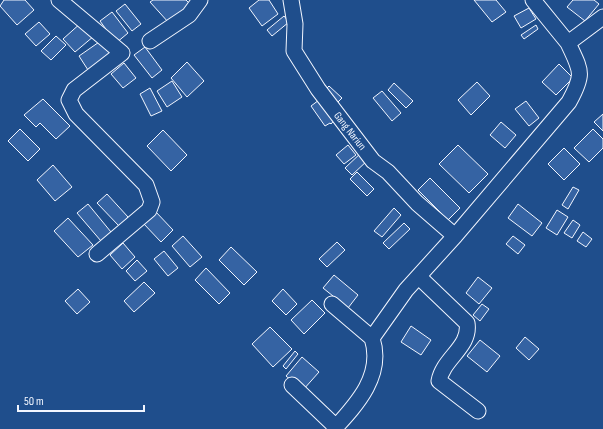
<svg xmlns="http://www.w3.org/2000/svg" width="603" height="429" font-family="'Sofia Sans Condensed',sans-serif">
	<rect width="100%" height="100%" fill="#1f4e8c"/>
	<path fill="#3563a3" stroke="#f2f6ff" d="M4,0H25L34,10L17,25L0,6Z
		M153,0H186L190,4L169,23L150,2Z
		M259,0H269L278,14L262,26L249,8Z
		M474,0H496L506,12L492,22Z
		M573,0H594L599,4L585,21L567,7Z
		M125,4L141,24L132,31L116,11Z
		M529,8L536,19L521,28L514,16Z
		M112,12L128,33L116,43L100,21Z
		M284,16L289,22L272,36L267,30Z
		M39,22L50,34L36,46L25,34Z
		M82,22L94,36L75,52L63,39Z
		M536,25L538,29L524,39L521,35Z
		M56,36L66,45L51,60L41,51Z
		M102,40L112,54L88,70L79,56Z
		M145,47L162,70L152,78L134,55Z
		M187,62L204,81L187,97L171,78Z
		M124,63L136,78L123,88L111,74Z
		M559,64L573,78L556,95L542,82Z
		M172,81L182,97L167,107L157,91Z
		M477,82L490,96L471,115L458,100Z
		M394,83L413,101L406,108L388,90Z
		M329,86L342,98L335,105L322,93Z
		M150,88L162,111L151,116L140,94Z
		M382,91L401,113L392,121L373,98Z
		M323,97L338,116L331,124L330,123L325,126L311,106Z
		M43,99L70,126L56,139L40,123L36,127L24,115Z
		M526,101L539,118L529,126L515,109Z
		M603,114V131L594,122Z
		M501,122L516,135L505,148L490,135Z
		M20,129L40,149L28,161L8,141Z
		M593,129L603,139V148L589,162L574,148Z
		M163,130L187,155L171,171L147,146Z
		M348,145L356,155L344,164L336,155Z
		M458,145L488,174L469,193L439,164Z
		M564,148L580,164L564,180L548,164Z
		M363,151L369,159L352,175L345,168Z
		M53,165L72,187L55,201L37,180Z
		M357,172L374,189L367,196L350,179Z
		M430,178L460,208L448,220L418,190Z
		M573,187L579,190L568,209L562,205Z
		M107,194L128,217L119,226L97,203Z
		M88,204L111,232L101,241L77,213Z
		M518,204L542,223L532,236L508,218Z
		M394,208L401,215L382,237L374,231Z
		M557,210L568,217L557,235L546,228Z
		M155,211L173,230L161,242L143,223Z
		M68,218L93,245L78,257L54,231Z
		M573,220L580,225L572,238L564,233Z
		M404,223L410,229L389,249L383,243Z
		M583,232L592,239L586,247L577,241Z
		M183,236L202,257L190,267L172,246Z
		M513,236L525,245L518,254L506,244Z
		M337,242L345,250L327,267L319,259Z
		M123,243L135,257L122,269L110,255Z
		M231,247L257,272L244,285L219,260Z
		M164,251L178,268L168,276L154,259Z
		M137,260L147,271L135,281L126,271Z
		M206,268L230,293L219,304L195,280Z
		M334,275L358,295L348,308L323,288Z
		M478,277L492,288L479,304L466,293Z
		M144,282L155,293L134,312L124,301Z
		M78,289L90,302L77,314L65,301Z
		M283,289L297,304L286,315L272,301Z
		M312,300L325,313L304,334L291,320Z
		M482,304L489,309L480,321L473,315Z
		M411,326L431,340L421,355L401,342Z
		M270,327L292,349L273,367L252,344Z
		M525,337L539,349L529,360L516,348Z
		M480,340L500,356L487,372L467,356Z
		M295,351L298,354L286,369L283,366Z
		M302,357L319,372L303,390L286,376Z"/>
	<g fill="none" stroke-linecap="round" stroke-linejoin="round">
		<g stroke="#f2f6ff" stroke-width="17">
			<path id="minor" d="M59,0L122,53L74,90L69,100L76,114L146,185L152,202L149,210L97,254
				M291,0L295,24L294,51L318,89L373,161L388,172L417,203L455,236
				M533,0L568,43L603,17
				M150,41L189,15L200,0
				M419,277L467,323C471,347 443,358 439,381L478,411
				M332,304L372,338
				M292,385L336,427
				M334,429C357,404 384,375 372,338L406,290L455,236L569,102C585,73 581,71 568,43"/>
		</g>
		<use href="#minor" stroke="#1f4e8c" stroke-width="15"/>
	</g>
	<g text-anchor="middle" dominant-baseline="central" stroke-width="3" stroke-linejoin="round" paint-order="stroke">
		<g font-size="11" fill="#f2f6ff" stroke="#1f4e8c">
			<text transform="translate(350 131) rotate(52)">Gang Nariun</text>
		</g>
	</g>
	<path d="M18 405v6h126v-6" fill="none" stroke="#f2f6ff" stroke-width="2"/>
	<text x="24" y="405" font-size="12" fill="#f2f6ff" stroke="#1f4e8c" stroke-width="3" paint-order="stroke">50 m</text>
</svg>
